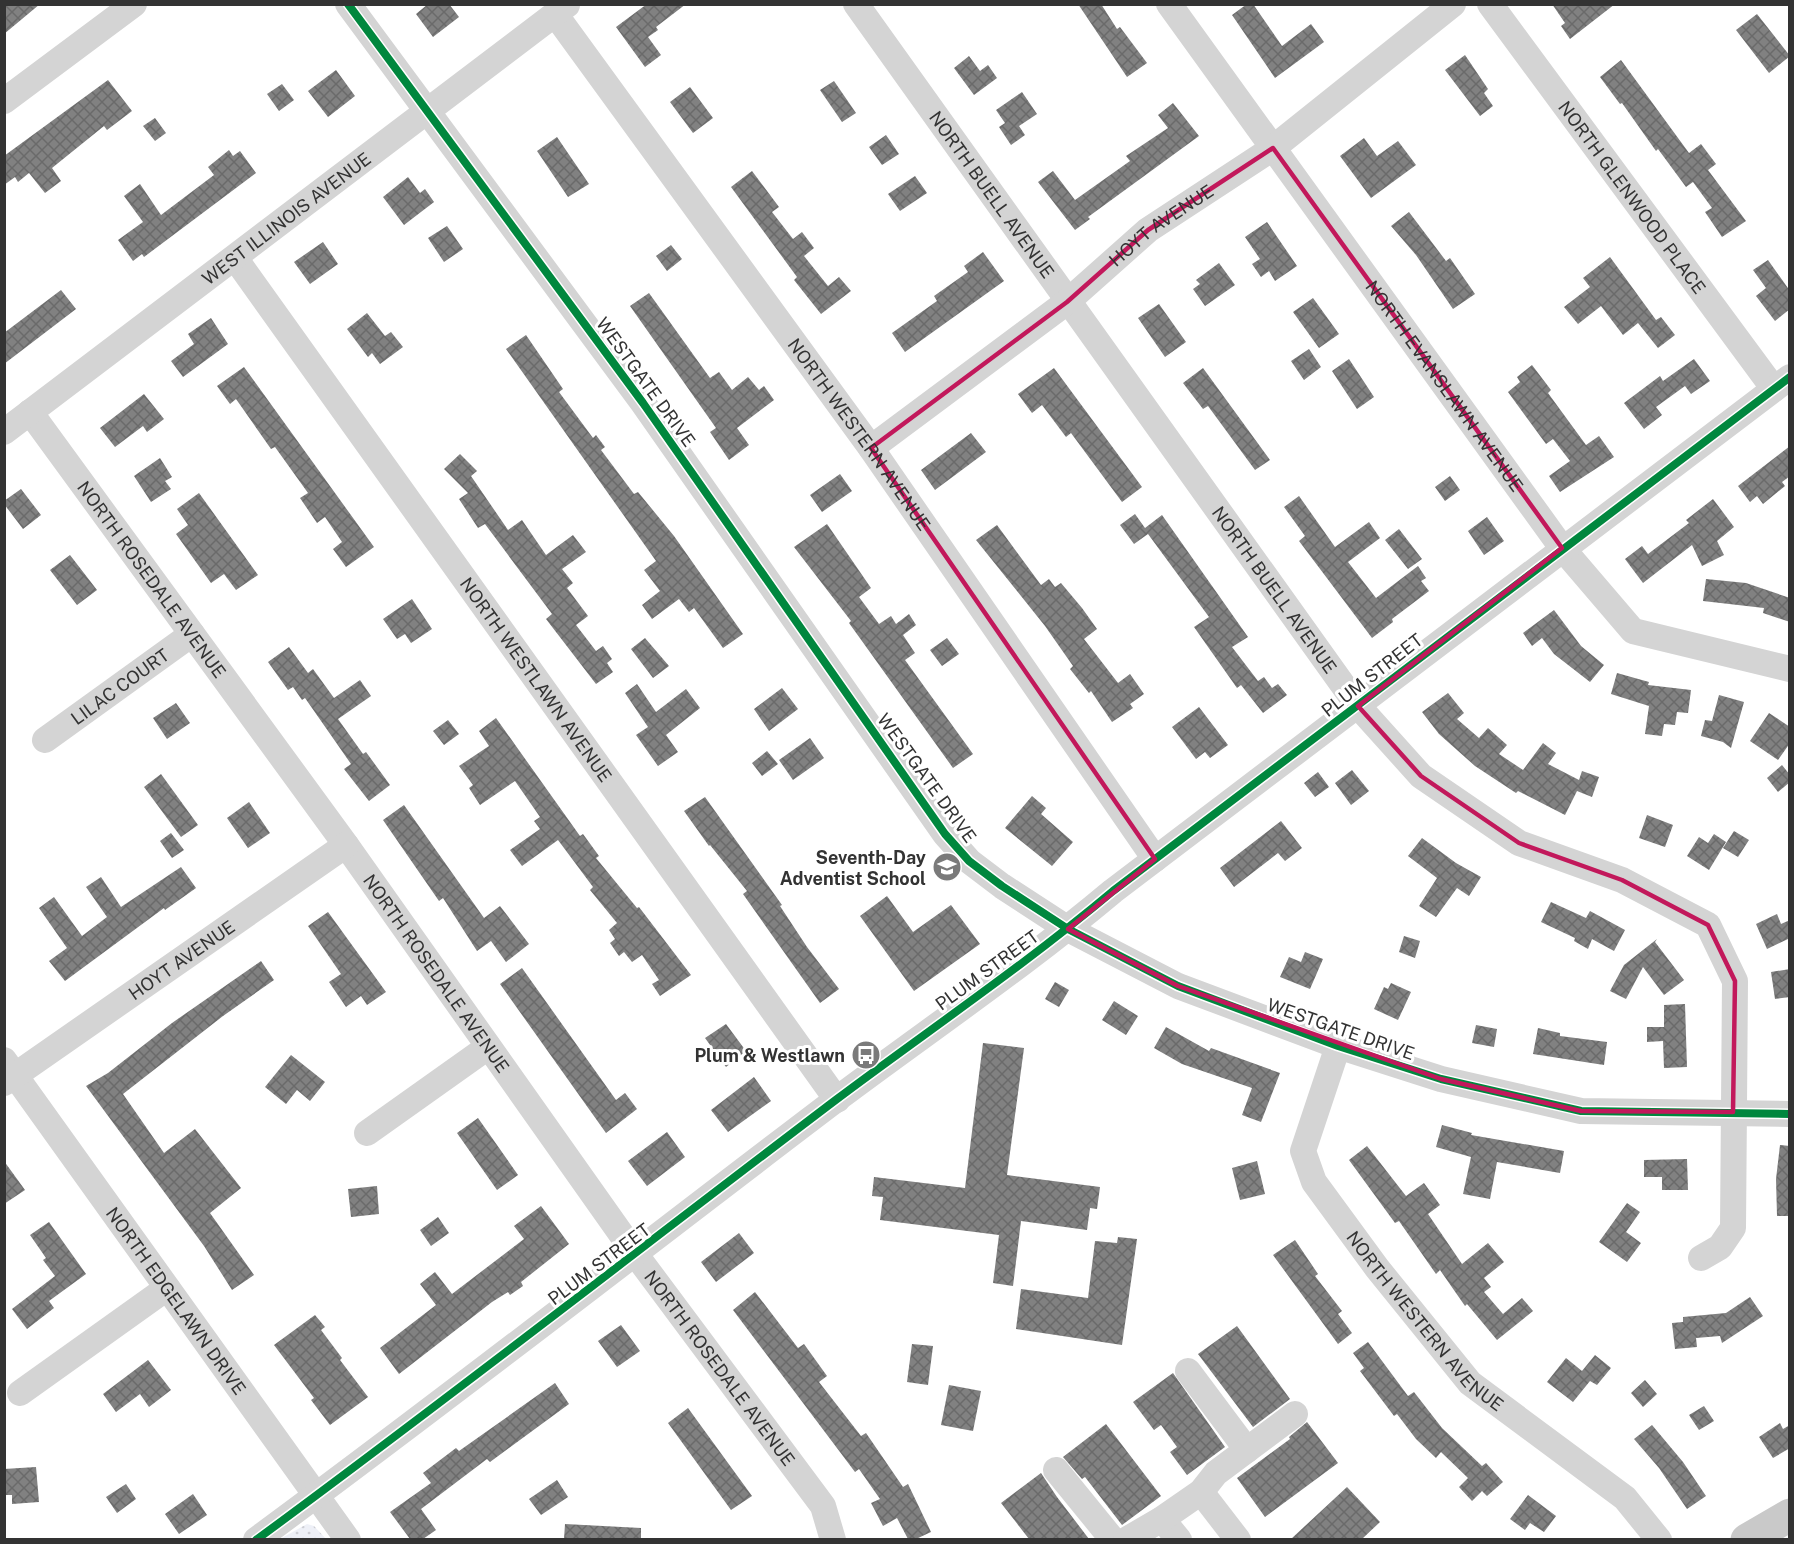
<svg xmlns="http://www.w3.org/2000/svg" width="1794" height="1544" font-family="'Public Sans',sans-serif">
	<defs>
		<pattern id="grass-dots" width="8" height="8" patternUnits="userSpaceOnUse" patternTransform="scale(1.5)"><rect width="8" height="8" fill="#eef0f7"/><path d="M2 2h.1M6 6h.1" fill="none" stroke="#cdced4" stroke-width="1.8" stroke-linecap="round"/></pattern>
		<pattern id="building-cross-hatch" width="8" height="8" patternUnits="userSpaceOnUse" patternTransform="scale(1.5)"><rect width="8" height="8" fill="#818181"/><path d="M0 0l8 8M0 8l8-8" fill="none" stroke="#6a6a6a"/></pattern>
	</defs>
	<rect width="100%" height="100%" fill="#fff"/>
	<path fill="url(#grass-dots)" d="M307,1524L314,1526L326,1539H280Z"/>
	<path fill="url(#building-cross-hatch)" d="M4,4H40L4,34Z
		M428,4H449L459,17L433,37L416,14Z
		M647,4H686L656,27L658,30L648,37L661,55L645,67L616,27Z
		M1078,4H1101L1117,29L1120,27L1147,63L1127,77Z
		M1247,4H1253L1282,46L1311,24L1324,42L1275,78L1232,15Z
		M1552,4H1615L1570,39L1561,26L1565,23Z
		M1757,14L1790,56L1769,73L1736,30Z
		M1465,55L1488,89L1484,93L1493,106L1480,116L1445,70Z
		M969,56L980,71L988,65L997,78L974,95L954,68Z
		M1621,60L1689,153L1701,144L1716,164L1708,170L1746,221L1722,237L1705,212L1712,208L1693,182L1686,187L1658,149L1656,151L1622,103L1620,104L1600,77Z
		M336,70L355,96L328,117L308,91Z
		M108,80L132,111L107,130L104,126L52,168L61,181L45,193L29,173L18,182L15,177L4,185V156Z
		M834,81L856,113L842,122L820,90Z
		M282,84L294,100L279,111L267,94Z
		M690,87L713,118L693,133L670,102Z
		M1022,92L1037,114L1019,126L1025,135L1011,145L999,127L1005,123L996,110Z
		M1173,103L1199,136L1088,217L1090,219L1075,230L1038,182L1053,171L1075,200L1130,161L1126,156L1168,128L1158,115Z
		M155,118L166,133L155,141L143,126Z
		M886,135L899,154L882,165L869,147Z
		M557,137L589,184L568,197L537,151Z
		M1364,138L1377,156L1398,141L1416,165L1371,198L1340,156Z
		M229,150L233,156L240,151L256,173L144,257L142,254L133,261L118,240L143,222L124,196L140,184L161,215L214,175L208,167Z
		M752,171L779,207L772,212L793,239L802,232L814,248L804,256L828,286L839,277L851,291L821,314L794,280L797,277L731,187Z
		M915,176L927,193L900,211L888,194Z
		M408,177L420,193L425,189L434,202L404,225L383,197Z
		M1409,212L1446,261L1450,258L1475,294L1453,309L1416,255L1391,226Z
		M1267,222L1297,266L1275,281L1269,271L1261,277L1252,264L1260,259L1245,237Z
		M447,226L463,249L444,262L428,238Z
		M323,242L338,264L310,284L294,262Z
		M671,245L682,259L667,271L656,256Z
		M983,252L1004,281L905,352L892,333L937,301L934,296L968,272L964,266Z
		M1610,257L1656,320L1661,317L1675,335L1658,348L1638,323L1623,335L1601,306L1578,324L1564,307L1590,287L1583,278Z
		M1768,260L1790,291V309L1775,321L1756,296L1766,288L1753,270Z
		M1219,263L1235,285L1205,306L1193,289L1200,284L1196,280Z
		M61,290L76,309L4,364V333Z
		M649,293L710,378L719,372L732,390L748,377L759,390L764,386L774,400L737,428L749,445L729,460L710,432L716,428L630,306Z
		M1313,298L1339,334L1319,348L1293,312Z
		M1159,304L1186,342L1165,357L1138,318Z
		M367,313L385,336L391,332L403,347L380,364L372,353L368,357L347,329Z
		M211,318L228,344L183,377L171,361L194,344L188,334Z
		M526,335L563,389L559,392L593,438L596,435L605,447L601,450L634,494L638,492L674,536L743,634L723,648L694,608L689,612L679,599L652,619L642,605L660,591L644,570L656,561L506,349Z
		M1309,349L1321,367L1304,380L1291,361Z
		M1349,359L1374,397L1357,409L1332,371Z
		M1694,359L1710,381L1691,394L1685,386L1656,407L1662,415L1644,429L1624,403L1660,376L1663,381Z
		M1532,365L1551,390L1548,393L1586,445L1599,436L1614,457L1560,492L1549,476L1570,461L1553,439L1546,444L1508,392L1520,382L1517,377Z
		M244,367L374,547L346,567L333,549L342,542L325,517L317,523L300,498L308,493L275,447L271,449L236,399L230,404L217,386Z
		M1054,368L1142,487L1122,502L1071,433L1066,437L1042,405L1032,413L1018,394Z
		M1203,368L1270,460L1255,470L1208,406L1203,409L1183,383Z
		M144,394L164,419L147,432L143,426L115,447L100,428Z
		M971,433L986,452L935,490L921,470Z
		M1790,446V476L1782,482L1785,486L1763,504L1757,496L1750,502L1738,486Z
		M460,454L477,471L471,476L508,530L522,520L546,555L573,535L586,552L562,569L573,583L567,588L588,616L576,625L596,651L603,646L612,659L607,663L613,672L596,684L546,619L552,614L485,524L478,528L459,499L468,493L444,469Z
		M160,458L172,477L165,481L171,489L151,502L134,476Z
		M840,474L852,491L822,512L810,495Z
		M1450,476L1460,490L1445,501L1435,487Z
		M21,489L41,515L23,529L4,504V501Z
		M199,493L258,575L236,590L224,574L211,583L176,534L188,525L177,509Z
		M1299,496L1335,547L1369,522L1380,538L1348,562L1376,598L1418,566L1426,578L1421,581L1429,591L1392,619L1393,622L1372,638L1299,541L1305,536L1284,507Z
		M1713,499L1734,527L1717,541L1724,555L1702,566L1692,545L1643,583L1625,559L1642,546L1648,554L1689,523L1686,520Z
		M1135,514L1145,528L1162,515L1248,637L1232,647L1258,681L1264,677L1272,688L1278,684L1287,695L1263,713L1241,685L1237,688L1194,627L1209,617L1148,534L1134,544L1120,525Z
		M1487,517L1504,541L1484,555L1468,531Z
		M827,524L871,588L859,597L879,624L891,616L896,624L909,614L916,625L903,635L915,653L905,660L973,754L953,768L849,623L851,621L794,547Z
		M997,525L1041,585L1049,579L1055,587L1061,583L1082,608L1097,629L1084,639L1118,683L1130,674L1144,694L1130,704L1133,708L1112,722L1091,691L1089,693L1070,669L1073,666L1045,626L976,540Z
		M1399,529L1422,559L1408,569L1385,540Z
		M70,555L97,590L77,605L50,570Z
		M1706,579L1746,583L1790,598V622L1763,613L1764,608L1703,601Z
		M412,599L432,629L411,643L405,634L397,639L383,619Z
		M1554,610L1581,646L1604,665L1590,682L1554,654L1542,638L1532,646L1523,633Z
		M645,638L669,666L653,678L631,649Z
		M947,638L959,654L942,666L930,650Z
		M289,647L308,673L313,669L334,698L360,680L371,696L338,719L363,754L366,752L390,785L369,801L344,769L351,764L305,698L302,700L293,687L288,690L268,662Z
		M1617,673L1649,682L1648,685L1691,690L1688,713L1677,712L1675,725L1664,724L1662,736L1645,734L1649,706L1611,694Z
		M637,684L656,712L686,689L700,708L666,735L678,752L658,766L636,735L648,727L625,693Z
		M782,688L798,709L769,731L754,709Z
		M1448,693L1464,713L1457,719L1479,738L1488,728L1507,745L1499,754L1523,770L1543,743L1556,753L1548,764L1579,780L1582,771L1599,777L1592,797L1577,791L1565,815L1518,791L1516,793L1475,766L1439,734L1422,712Z
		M1719,695L1744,702L1731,748L1723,742L1701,736L1705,720L1712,721Z
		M176,703L190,723L167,739L153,718Z
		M1199,707L1228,745L1210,758L1205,752L1196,759L1172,727Z
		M1769,713L1790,727V743L1778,760L1750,741Z
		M496,718L580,836L583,834L599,856L596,858L637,908L639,907L691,975L660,996L652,984L659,980L642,955L632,962L624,952L619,956L610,943L615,939L609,930L617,923L590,890L593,887L558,840L522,866L510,850L540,829L534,821L540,817L515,781L480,805L469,788L473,785L459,766L489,746L479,731Z
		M448,720L459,734L444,745L433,731Z
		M810,738L824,758L793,780L779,760Z
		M767,751L778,764L762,776L752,763Z
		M1782,765L1790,775V782L1778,792L1767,778Z
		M1352,770L1369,791L1351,805L1335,783Z
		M1318,772L1329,787L1315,797L1304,783Z
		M161,774L198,825L181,837L144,787Z
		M1032,796L1046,808L1041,814L1073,842L1052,866L1005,828Z
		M705,797L782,905L780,906L807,947L839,989L820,1003L743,894L747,891L710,845L709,846L684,811Z
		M249,802L270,833L248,848L227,818Z
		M404,805L484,918L500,906L529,944L506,962L491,941L477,951L443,898L439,901L383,820Z
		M1647,815L1673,825L1665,847L1639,838Z
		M1281,821L1302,848L1285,861L1278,853L1234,887L1220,868Z
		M1734,831L1749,840L1738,857L1723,848Z
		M171,833L184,850L172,858L160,841Z
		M1714,834L1726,842L1709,870L1687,856L1699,837L1708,843Z
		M1422,838L1456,863L1481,877L1469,896L1457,888L1436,917L1419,906L1437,878L1408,856Z
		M181,867L196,888L165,910L164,908L65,981L49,961L67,948L39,908L54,897L82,936L107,917L86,887L101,877L121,907Z
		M887,896L913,932L951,905L980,944L914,991L860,916Z
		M1551,902L1586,918L1590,911L1625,930L1614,951L1592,939L1588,949L1574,941L1575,938L1541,922Z
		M328,912L386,992L367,1005L361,996L346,1007L329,982L341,974L308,926Z
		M1777,914L1781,924L1790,920V938L1767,949L1756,924Z
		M1404,936L1420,941L1415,958L1399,952Z
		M1657,939L1655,942L1684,980L1664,995L1643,967L1626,999L1610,991L1624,965Z
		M1305,952L1323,959L1310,989L1280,977L1289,957L1301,962Z
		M261,961L274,980L223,1016L123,1094L164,1153L195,1129L241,1188L210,1213L254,1275L232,1290L204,1246L86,1086L108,1073L172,1023Z
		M522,968L616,1100L625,1093L637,1109L606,1133L500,984Z
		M1790,969V997L1775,999L1771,972Z
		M1055,982L1069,990L1059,1007L1045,999Z
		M1391,983L1411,992L1398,1020L1374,1009L1384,987L1388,989Z
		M1114,1001L1138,1016L1126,1035L1102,1020Z
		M1685,1004L1687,1067L1664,1068L1663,1041L1647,1042V1027H1664V1005Z
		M726,1024L746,1051L726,1067L705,1038Z
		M1476,1025L1497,1029L1494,1047L1472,1043Z
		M1166,1027L1209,1051L1211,1048L1280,1073L1261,1122L1242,1115L1252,1088L1182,1064L1154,1048Z
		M1538,1028L1560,1033V1036L1607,1042L1604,1065L1533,1054Z
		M983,1043L1024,1048L1007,1175L1100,1187L1097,1209L1090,1208L1087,1230L1021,1221L1013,1286L993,1283L999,1235L880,1220L883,1197L872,1196L874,1177L965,1188Z
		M291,1055L325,1082L310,1101L297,1090L286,1104L265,1087Z
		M754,1077L771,1101L728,1132L711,1110Z
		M478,1118L518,1175L497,1190L457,1133Z
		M1442,1125L1472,1133L1471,1135L1564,1151L1560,1173L1497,1162L1490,1199L1463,1194L1471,1157L1436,1147Z
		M667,1132L685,1157L647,1186L628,1161Z
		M1780,1145L1790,1146V1216H1777L1776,1179Z
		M1367,1146L1406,1196L1424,1183L1440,1205L1428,1214L1462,1264L1488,1243L1504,1262L1484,1278L1491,1287L1484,1292L1503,1314L1522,1298L1533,1311L1497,1340L1467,1304L1465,1306L1440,1270L1436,1274L1399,1221L1395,1223L1349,1160Z
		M1687,1159L1688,1190H1662V1177H1644V1160Z
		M4,1161L25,1190L4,1204Z
		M1257,1161L1265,1194L1240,1200L1232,1168Z
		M377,1186L379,1214L351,1217L348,1189Z
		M1627,1203L1640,1212L1626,1232L1641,1243L1627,1262L1599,1242Z
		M541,1206L569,1244L521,1282L523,1286L510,1295L508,1292L492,1302L399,1374L380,1348L436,1305L420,1284L435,1272L452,1294L524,1239L514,1226Z
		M438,1217L449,1233L431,1246L420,1230Z
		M49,1222L86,1274L49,1301L54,1308L27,1329L12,1309L55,1276L43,1260L46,1258L30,1235Z
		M739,1233L754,1253L716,1282L701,1262Z
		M1118,1237L1137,1239L1122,1345L1016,1329L1021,1289L1088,1298L1095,1241L1117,1243Z
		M1295,1240L1318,1274L1315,1276L1342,1311L1338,1314L1352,1333L1338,1344L1273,1255Z
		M755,1292L798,1348L804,1344L827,1376L819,1382L861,1436L866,1433L903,1487L908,1484L931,1532L916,1539H908L897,1518L883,1526L871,1503L880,1499L859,1469L855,1472L733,1310Z
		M1750,1297L1763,1316L1722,1343L1720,1336L1696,1338L1697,1347L1675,1349L1672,1323L1683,1322V1317L1726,1313Z
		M315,1315L325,1327L321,1330L342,1358L340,1360L368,1397L330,1425L311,1400L314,1398L274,1345Z
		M621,1325L640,1351L617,1367L598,1341Z
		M1237,1326L1290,1399L1253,1427L1198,1354Z
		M1368,1342L1408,1396L1414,1392L1442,1428L1482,1466L1486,1463L1503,1482L1487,1496L1482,1491L1472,1501L1459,1487L1468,1478L1441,1452L1436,1458L1416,1439L1397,1414L1394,1416L1360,1371L1364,1368L1353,1353Z
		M912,1344L933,1346L928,1385L907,1382Z
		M1595,1355L1611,1368L1597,1385L1590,1381L1573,1402L1547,1382L1566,1358L1582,1371Z
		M148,1360L171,1390L149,1407L140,1394L116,1412L103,1394Z
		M1173,1373L1225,1447L1187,1475L1170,1452L1177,1447L1161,1425L1154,1430L1133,1402Z
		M1645,1380L1657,1394L1643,1407L1631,1393Z
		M555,1383L569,1404L490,1462L487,1459L421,1509L436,1530L423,1539H410L390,1512L431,1483L423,1473L456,1448L459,1451Z
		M949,1385L981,1391L973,1431L941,1425Z
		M1704,1406L1714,1421L1699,1430L1689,1415Z
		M688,1408L752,1496L731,1510L668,1423Z
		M1307,1422L1338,1463L1265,1517L1237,1478L1290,1439L1289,1437Z
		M1780,1423L1783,1429L1790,1425V1448L1773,1458L1759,1437Z
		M1106,1424L1161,1496L1122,1525L1085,1477L1082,1479L1063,1457Z
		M1652,1425L1683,1462L1706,1496L1687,1509L1659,1468L1634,1439Z
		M36,1467L39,1502L12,1504V1495H4V1469Z
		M1041,1473L1057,1497L1089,1539H1029L1001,1503Z
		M557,1480L568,1497L541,1515L529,1499Z
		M126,1484L136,1499L117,1513L106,1497Z
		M1347,1487L1380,1522L1362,1539H1291Z
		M193,1494L207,1515L179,1534L165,1514Z
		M1528,1495L1556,1516L1544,1532L1530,1523L1525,1530L1510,1519Z
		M565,1524L641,1528V1539H564Z"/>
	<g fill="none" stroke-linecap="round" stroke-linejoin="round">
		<g stroke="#d4d4d4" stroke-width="26">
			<path d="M348,4L643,403L945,834L969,861L1002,886L1068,929L1178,986L1338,1046L1441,1079L1581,1111L1790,1114"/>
			<path id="s1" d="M856,4L1358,706L1421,776L1519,843L1622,880L1708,925L1735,981L1733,1228L1720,1247L1701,1258"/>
			<path id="s2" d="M1169,4L1562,548L1633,631L1790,669"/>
			<path id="s3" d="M1490,4L1774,389"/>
			<path id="s4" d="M555,14L871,448L1155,859"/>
			<path d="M4,101L134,4"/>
			<path id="s5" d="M235,258L837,1100"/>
			<path id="s6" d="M30,412L346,845L636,1255L823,1506L833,1540"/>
			<path id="s7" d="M4,432L567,5"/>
			<path id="s8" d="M871,448L1067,302L1148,230L1273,148L1453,4"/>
			<path id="s9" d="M45,740L192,634"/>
			<path id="s10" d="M1338,1046L1303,1151L1314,1182L1377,1268L1470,1383L1625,1498L1659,1540"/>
			<path id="s11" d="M4,1060L348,1540"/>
			<path id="s12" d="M4,1083L346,845"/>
			<path d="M367,1133L488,1047"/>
			<path d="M1188,1371L1247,1450"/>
			<path d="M20,1393L167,1288"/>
			<path d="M1056,1470L1113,1540"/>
			<path d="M1201,1492L1238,1540"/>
			<path d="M1162,1519L1179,1540"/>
			<path d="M256,1540C452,1396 643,1246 837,1099C929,1030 1025,965 1113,891L1790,377"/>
			<path d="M1126,1540L1162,1519L1201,1492L1216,1473L1295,1414"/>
		</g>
		<path stroke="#c9c9c9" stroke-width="33" d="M1747,1540L1790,1515"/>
		<g stroke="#fff" stroke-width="11">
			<path id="cycleway" d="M348,4L643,403L945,834L969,861L1002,886L1068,929L1178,986L1338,1046L1441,1079L1581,1111L1790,1114
				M256,1540C452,1396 643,1246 837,1099C929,1030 1025,965 1113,891L1790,377"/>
		</g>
		<use href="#cycleway" stroke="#00873e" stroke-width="8"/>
	</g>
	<path fill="none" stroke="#c2185b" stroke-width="4.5" stroke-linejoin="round" d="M1273,148L1562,548L1358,706L1421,776L1519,843L1622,880L1708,925L1735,981L1733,1112L1581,1111L1441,1079L1178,986L1068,929L1155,859L871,448L1067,302L1148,230Z"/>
	<defs>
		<g id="school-disc" transform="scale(1.5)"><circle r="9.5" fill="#7a7a7a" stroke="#fff"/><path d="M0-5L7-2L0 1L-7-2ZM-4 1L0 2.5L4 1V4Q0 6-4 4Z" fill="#fff"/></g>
		<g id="bus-disc" transform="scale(1.5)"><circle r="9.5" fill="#7a7a7a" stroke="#fff"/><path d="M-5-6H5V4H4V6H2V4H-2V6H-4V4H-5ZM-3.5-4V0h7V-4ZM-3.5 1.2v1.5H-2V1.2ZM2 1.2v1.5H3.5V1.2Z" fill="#fff"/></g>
	</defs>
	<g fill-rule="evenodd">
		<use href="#school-disc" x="947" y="867"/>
		<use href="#bus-disc" x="866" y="1055"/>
	</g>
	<g text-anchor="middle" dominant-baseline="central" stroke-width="6" stroke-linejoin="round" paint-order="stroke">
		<g font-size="18" fill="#333" stroke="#fff">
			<text stroke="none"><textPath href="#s1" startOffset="234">NORTH BUELL AVENUE</textPath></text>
			<text stroke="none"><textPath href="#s3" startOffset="240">NORTH GLENWOOD PLACE</textPath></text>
			<text stroke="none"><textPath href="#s7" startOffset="354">WEST ILLINOIS AVENUE</textPath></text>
			<text stroke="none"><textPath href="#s8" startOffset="366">HOYT AVENUE</textPath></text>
			<text transform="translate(646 382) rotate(54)">WESTGATE DRIVE</text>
			<text stroke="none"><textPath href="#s2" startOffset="471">NORTH EVANSLAWN AVENUE</textPath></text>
			<text stroke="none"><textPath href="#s4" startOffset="519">NORTH WESTERN AVENUE</textPath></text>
			<text stroke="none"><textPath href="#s6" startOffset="207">NORTH ROSEDALE AVENUE</textPath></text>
			<text stroke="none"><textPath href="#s1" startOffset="720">NORTH BUELL AVENUE</textPath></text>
			<text transform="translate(1372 675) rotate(-38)">PLUM STREET</text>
			<text stroke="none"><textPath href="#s5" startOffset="518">NORTH WESTLAWN AVENUE</textPath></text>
			<text stroke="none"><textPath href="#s9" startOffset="92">LILAC COURT</textPath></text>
			<text transform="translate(927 778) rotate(54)">WESTGATE DRIVE</text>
			<text stroke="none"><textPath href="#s12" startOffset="216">HOYT AVENUE</textPath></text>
			<text transform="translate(987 970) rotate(-36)">PLUM STREET</text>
			<text stroke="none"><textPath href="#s6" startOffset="693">NORTH ROSEDALE AVENUE</textPath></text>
			<text transform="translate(1341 1029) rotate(19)">WESTGATE DRIVE</text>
			<text transform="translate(599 1264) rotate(-37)">PLUM STREET</text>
			<text stroke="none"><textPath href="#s11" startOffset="296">NORTH EDGELAWN DRIVE</textPath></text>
			<text stroke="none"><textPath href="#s10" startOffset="322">NORTH WESTERN AVENUE</textPath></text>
			<text stroke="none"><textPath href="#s6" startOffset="1179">NORTH ROSEDALE AVENUE</textPath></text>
		</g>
		<g font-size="18" font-weight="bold" fill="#333" stroke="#fff" text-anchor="end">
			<text x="926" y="857">Seventh-Day<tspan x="926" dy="21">Adventist School</tspan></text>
			<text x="845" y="1055">Plum &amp; Westlawn</text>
		</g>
	</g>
	<rect width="1794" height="1544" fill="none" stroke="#333333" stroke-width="12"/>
</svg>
